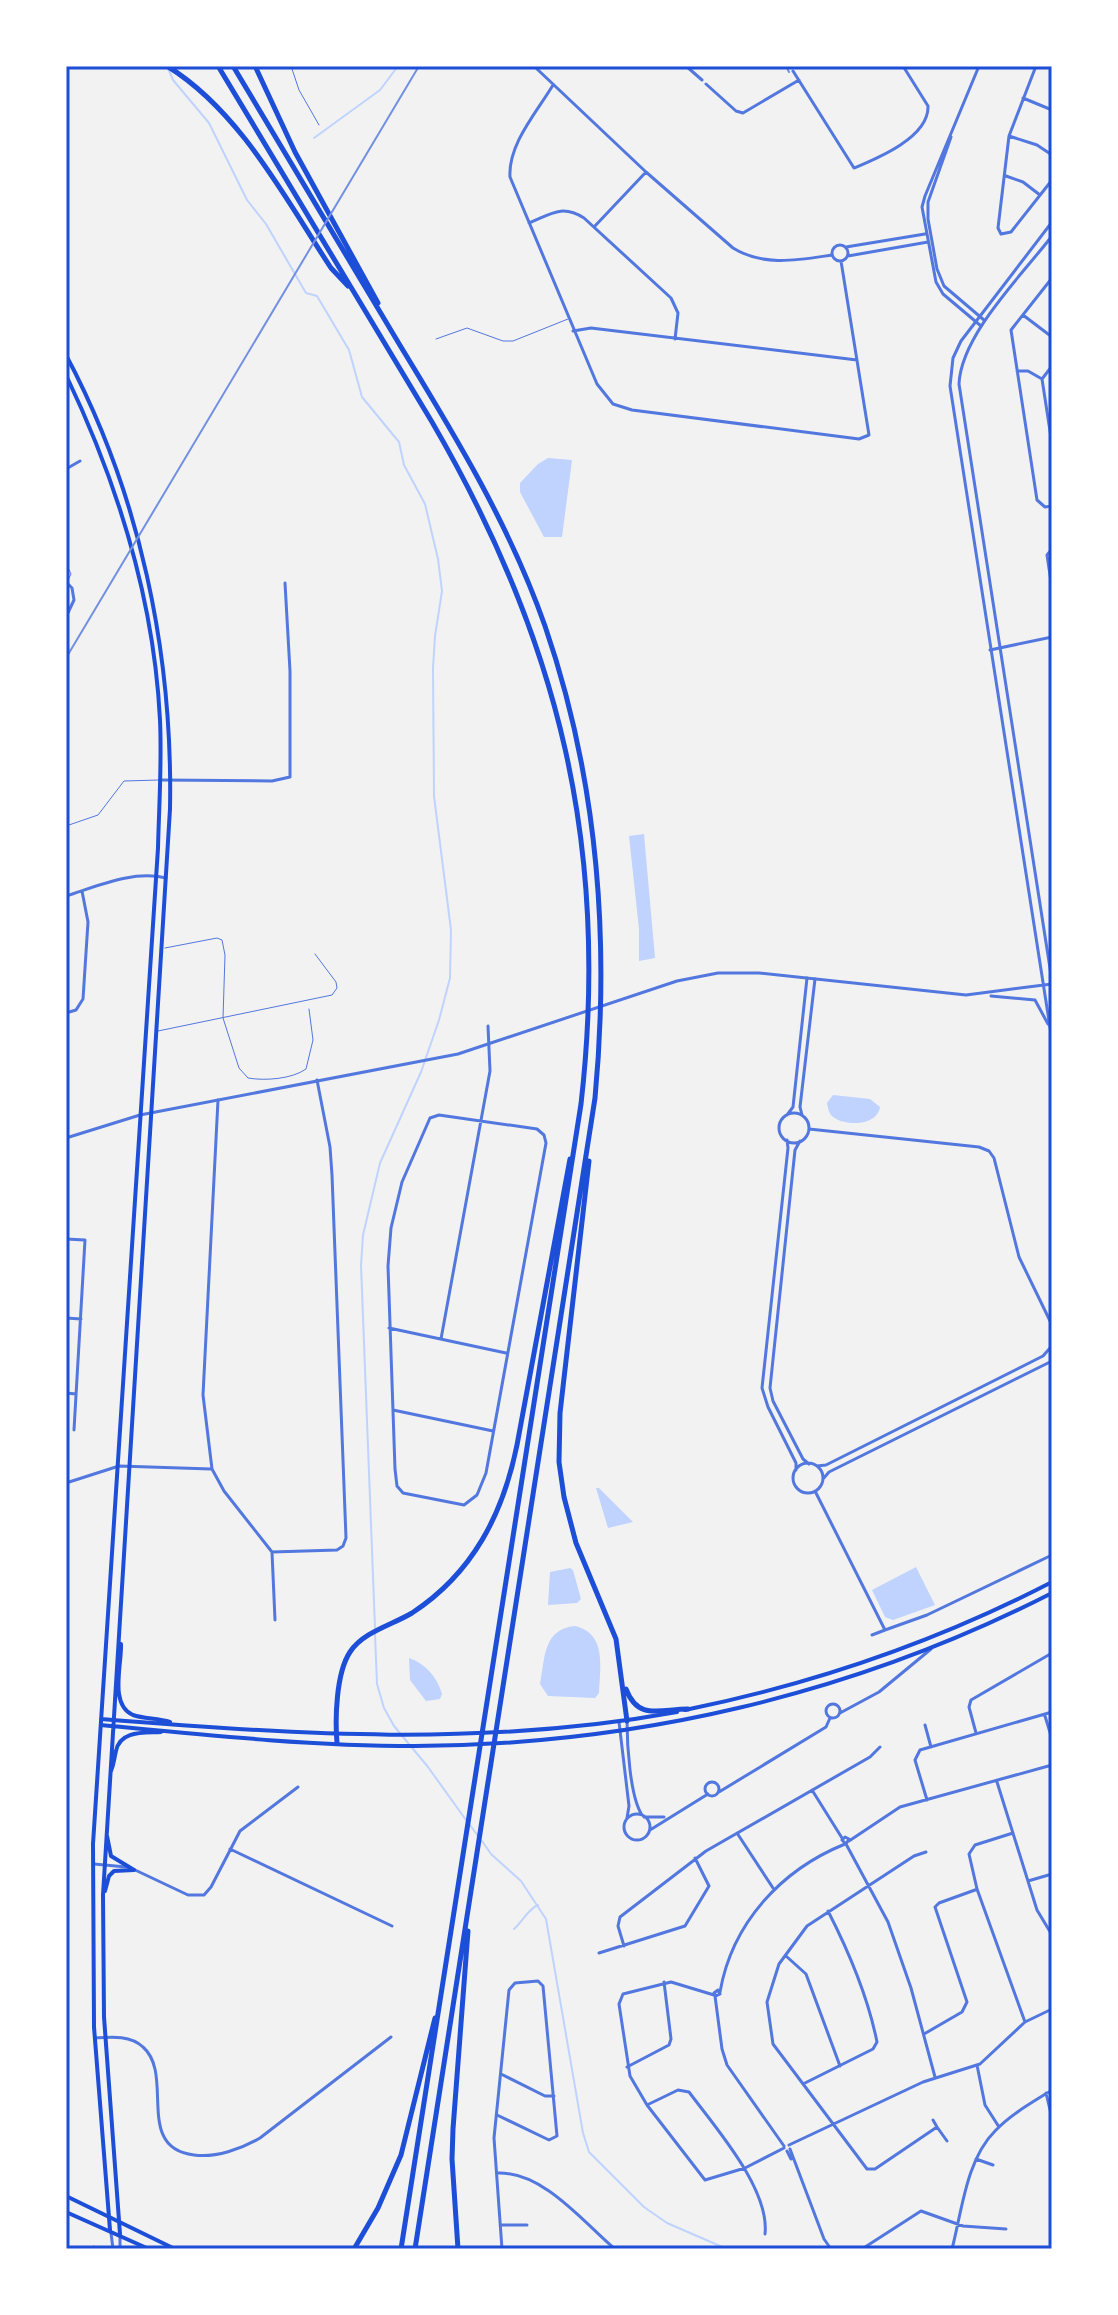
<svg xmlns="http://www.w3.org/2000/svg" width="1118" height="2315" font-family="'PT Sans',sans-serif">
	<rect width="100%" height="100%" fill="#f2f2f2"/>
	<path fill="#bfd3fe" d="M548,458L572,460L562,537H544L520,492V483L538,464Z
		M644,834L655,958L639,961V929L629,836Z
		M833,1095L870,1099L880,1107C877,1128 840,1126 831,1115C828,1111 828,1107 827,1103Z
		M596,1488H599L633,1522L608,1528Z
		M916,1567L935,1605L893,1620L885,1617L872,1590Z
		M570,1568L573,1570L581,1599L577,1603L548,1605L550,1572Z
		M575,1626C607,1634 600,1666 599,1693L595,1698L548,1696L540,1684C545,1658 543,1629 575,1626Z
		M409,1658C426,1664 437,1677 442,1694L440,1699L426,1701L410,1680Z"/>
	<g fill="none" stroke-linecap="round" stroke-linejoin="round">
		<path stroke="#bfd3fe" stroke-width="2" d="M168,68L173,80L209,123L247,200L266,224L306,293L317,296L349,350L362,397L399,442L404,465L425,504L438,559L442,591L435,636L433,668L434,796L451,930L450,978L439,1020L421,1072L380,1163L363,1235L361,1265L375,1628
			M314,138L380,90L398,66
			M375,1634L377,1684L384,1708L394,1726L428,1767L466,1820
			M470,1825L478,1836
			M482,1841L491,1854L521,1881L546,1919L583,2133L589,2152L644,2207L667,2223L727,2249
			M514,1929C523,1921 528,1909 538,1905"/>
		<path stroke="#5277de" stroke-width="1" d="M291,66L299,90L319,125
			M436,339L467,328L503,341H513L568,319
			M66,563L71,574L68,580
			M66,826L98,815L124,781L159,780
			M165,948L217,938L222,940L225,955L223,1018L239,1068L248,1078C265,1081 292,1079 306,1069L313,1040L309,1009
			M158,1031L332,995L337,988L336,982L315,954"/>
		<path stroke="#5277de" stroke-width="3" d="M686,66L702,80
			M979,66L925,196L922,207L936,282L943,294L981,326
			M1036,66L1009,136L998,228L1001,234L1011,232L1052,180
			M1050,66L1052,68
			M537,69L646,172L733,248C764,267 798,260 832,255
			M793,71L854,168C878,158 929,137 928,106L903,66
			M706,84L736,111L743,113L799,80
			M553,85C537,112 508,144 510,177L597,384L613,404L632,410L859,439L869,435L841,261
			M1023,98L1052,110
			M1009,136L1037,145L1052,155
			M951,137L928,202V219L937,269L944,286L984,320
			M1006,176L1023,182L1040,195
			M529,223C551,214 562,204 584,218L671,298L678,313L675,339
			M594,227L646,172
			M832 253a8 8 0 1 1 16 0a8 8 0 1 1-16 0Z
			M846,247L925,234
			M848,256L928,242
			M1052,278L1011,330L1037,500L1045,507L1052,506
			M1023,315L1052,337
			M573,331L591,328L857,360
			M1052,366L1042,379L1052,444
			M1017,371H1028L1042,379
			M66,469L80,461
			M1052,549L1047,555L1052,588
			M66,582L72,588L74,600L66,617
			M990,650L1052,637
			M161,780L272,781L290,777V671L285,583
			M66,896C98,886 133,870 166,878
			M66,1013L76,1010L83,999L88,922L82,891
			M218,1100L203,1395L212,1469L224,1491L272,1552L275,1620
			M779 1128a15 15 0 1 1 30 0a15 15 0 1 1-30 0Z
			M439,1115L537,1129L544,1135L546,1143L486,1473L477,1495L464,1505L403,1493L397,1486L395,1469L388,1266L391,1228L402,1182L430,1118Z
			M787,1115L793,1107L807,978
			M802,1115L800,1107L815,979
			M809,1129L979,1147L989,1151L994,1158L1019,1257L1052,1325
			M66,1138L140,1115
			M787,1140L788,1148L762,1388L768,1407L796,1463V1470
			M800,1141L795,1150L770,1388L773,1401L803,1459L809,1464
			M66,1239L85,1240L74,1430
			M66,1318L81,1319
			M389,1328L506,1353
			M441,1339L490,1071L488,1026
			M1052,1342L1050,1348L1052,1357
			M66,1393L76,1394
			M393,1410L493,1431
			M793 1478a15 15 0 1 1 30 0a15 15 0 1 1-30 0Z
			M817,1466L826,1465L1043,1356L1050,1348
			M823,1479L829,1472L1052,1361
			M66,1483L119,1466L211,1469
			M815,1491L885,1630L927,1615L1052,1555
			M272,1552L337,1550L343,1546L346,1538L332,1175L330,1147L317,1080
			M872,1635L885,1630
			M826 1711a7 7 0 1 1 14 0a7 7 0 1 1-14 0Z
			M840,1713L879,1692L931,1649
			M1045,1716L1052,1739
			M627,1721C627,1744 630,1797 642,1815
			M619,1722L629,1806L627,1818
			M925,1725L931,1747
			M976,1733L969,1707L971,1700L1052,1653
			M997,1782L1037,1910L1052,1935
			M705 1789a7 7 0 1 1 14 0a7 7 0 1 1-14 0Z
			M812,1790L842,1838
			M719,1792L826,1727L830,1718
			M927,1800L915,1760L920,1750L1052,1712
			M624 1827a13 13 0 1 1 26 0a13 13 0 1 1-26 0Z
			M644,1817H664
			M650,1830L708,1794
			M737,1833L773,1888
			M1013,1833L975,1845L969,1854L977,1889L1025,2022
			M845,1837L849,1839L846,1844L842,1840Z
			M849,1841L900,1807L1052,1765
			M846,1844L888,1922L911,1988L935,2077
			M230,1849L392,1926
			M926,1852L914,1856L807,1926L779,1964L767,2002L773,2044L867,2169H875L937,2127L933,2120
			M94,1864L126,1867
			M133,1869L188,1895H204L211,1887L240,1831L298,1787
			M1028,1881L1052,1874
			M624,1946L618,1926L620,1917L706,1851L870,1757L880,1747
			M599,1953L685,1926L709,1886L695,1858
			M786,1956L806,1974L840,2066
			M718,1990L720,1994L716,1996L714,1993Z
			M720,1992C732,1923 781,1870 845,1844
			M714,1995L671,1982L623,1994L619,2004L630,2076L647,2105L705,2180L745,2168L784,2148
			M715,1996L722,2049L727,2065L784,2146
			M924,2034L962,2012L967,2002L935,1907L939,1903L975,1890
			M95,2038C111,2037 130,2035 143,2047C175,2075 134,2148 194,2155C216,2158 241,2149 260,2138L391,2037
			M977,2065L985,2105L999,2127
			M627,2067L669,2045L671,2039L664,1982
			M501,2074L545,2096H554
			M803,2084L873,2049L877,2042C868,1997 849,1952 828,1911
			M1046,2093L1052,2118
			M647,2105L678,2090L689,2092C715,2127 770,2189 765,2234
			M497,2115L549,2140L557,2136L543,1986L538,1981L515,1983L509,1990L494,2138L502,2249
			M937,2127L947,2141
			M789,2145L923,2082L980,2064L1025,2022L1052,2009
			M790,2149L824,2239L831,2249
			M787,2151L791,2159
			M976,2159L993,2165
			M498,2173C544,2172 583,2222 615,2249
			M500,2225H527
			M111,2233L113,2249
			M120,2234V2249
			M91,2249L94,2247
			M862,2249L921,2211L963,2226L1006,2229
			M952,2249C962,2211 966,2160 995,2131C1011,2114 1033,2102 1052,2090"/>
		<path stroke="#5277de" stroke-width="3" d="M1052,222L961,341L953,358L950,386L1052,1040
			M1052,236C1022,275 961,335 959,384L1052,981
			M991,996L1035,1000L1048,1024
			M140,1115L458,1054L677,981L718,973H759L966,995L1052,984"/>
		<path stroke="#1d4ed8" stroke-width="4" d="M66,355C140,494 173,653 170,809L103,1895L104,2017L120,2234
			M66,375C118,484 154,598 160,720C162,763 159,806 158,848L93,1844L94,2027L110,2230
			M121,1644C122,1664 109,1705 133,1715C144,1719 158,1718 170,1722
			M685,1710C813,1684 936,1642 1052,1582
			M101,1719C294,1735 486,1747 677,1712
			M101,1725C205,1735 310,1746 415,1746C636,1745 855,1694 1052,1593
			M111,1771C114,1764 114,1759 116,1751C120,1730 144,1733 161,1732
			M107,1836L111,1856L134,1870
			M105,1891L109,1876L114,1871L134,1870"/>
		<path stroke="#1d4ed8" stroke-width="4" d="M66,2196L175,2249
			M66,2212L149,2249"/>
		<path stroke="#1d4ed8" stroke-width="5" d="M167,66C240,111 285,198 331,268L348,286
			M218,66L432,422C560,642 610,850 581,1104L401,2249
			M233,66C289,159 345,253 401,347C456,437 510,526 545,626C598,780 610,938 595,1098L415,2249
			M255,66L295,152L378,303
			M589,1161L560,1413L559,1462L564,1497L576,1543L616,1639L627,1721
			M626,1689C638,1721 660,1709 688,1709
			M337,1743C335,1719 336,1673 350,1652C363,1632 392,1625 412,1613C473,1573 503,1514 517,1445L570,1159
			M354,2249L378,2208L401,2155L435,2018
			M458,2249L452,2159L453,2129L468,1931"/>
		<path stroke="#7290e2" stroke-width="2" d="M786,66L789,72
			M66,658L419,66"/>
	</g>
	<rect width="1118" height="2315" fill="none" stroke="#ffffff" stroke-width="136"/>
	<rect x="68" y="68" width="982" height="2179" fill="none" stroke="#1d4ed8" stroke-width="3"/>
</svg>
